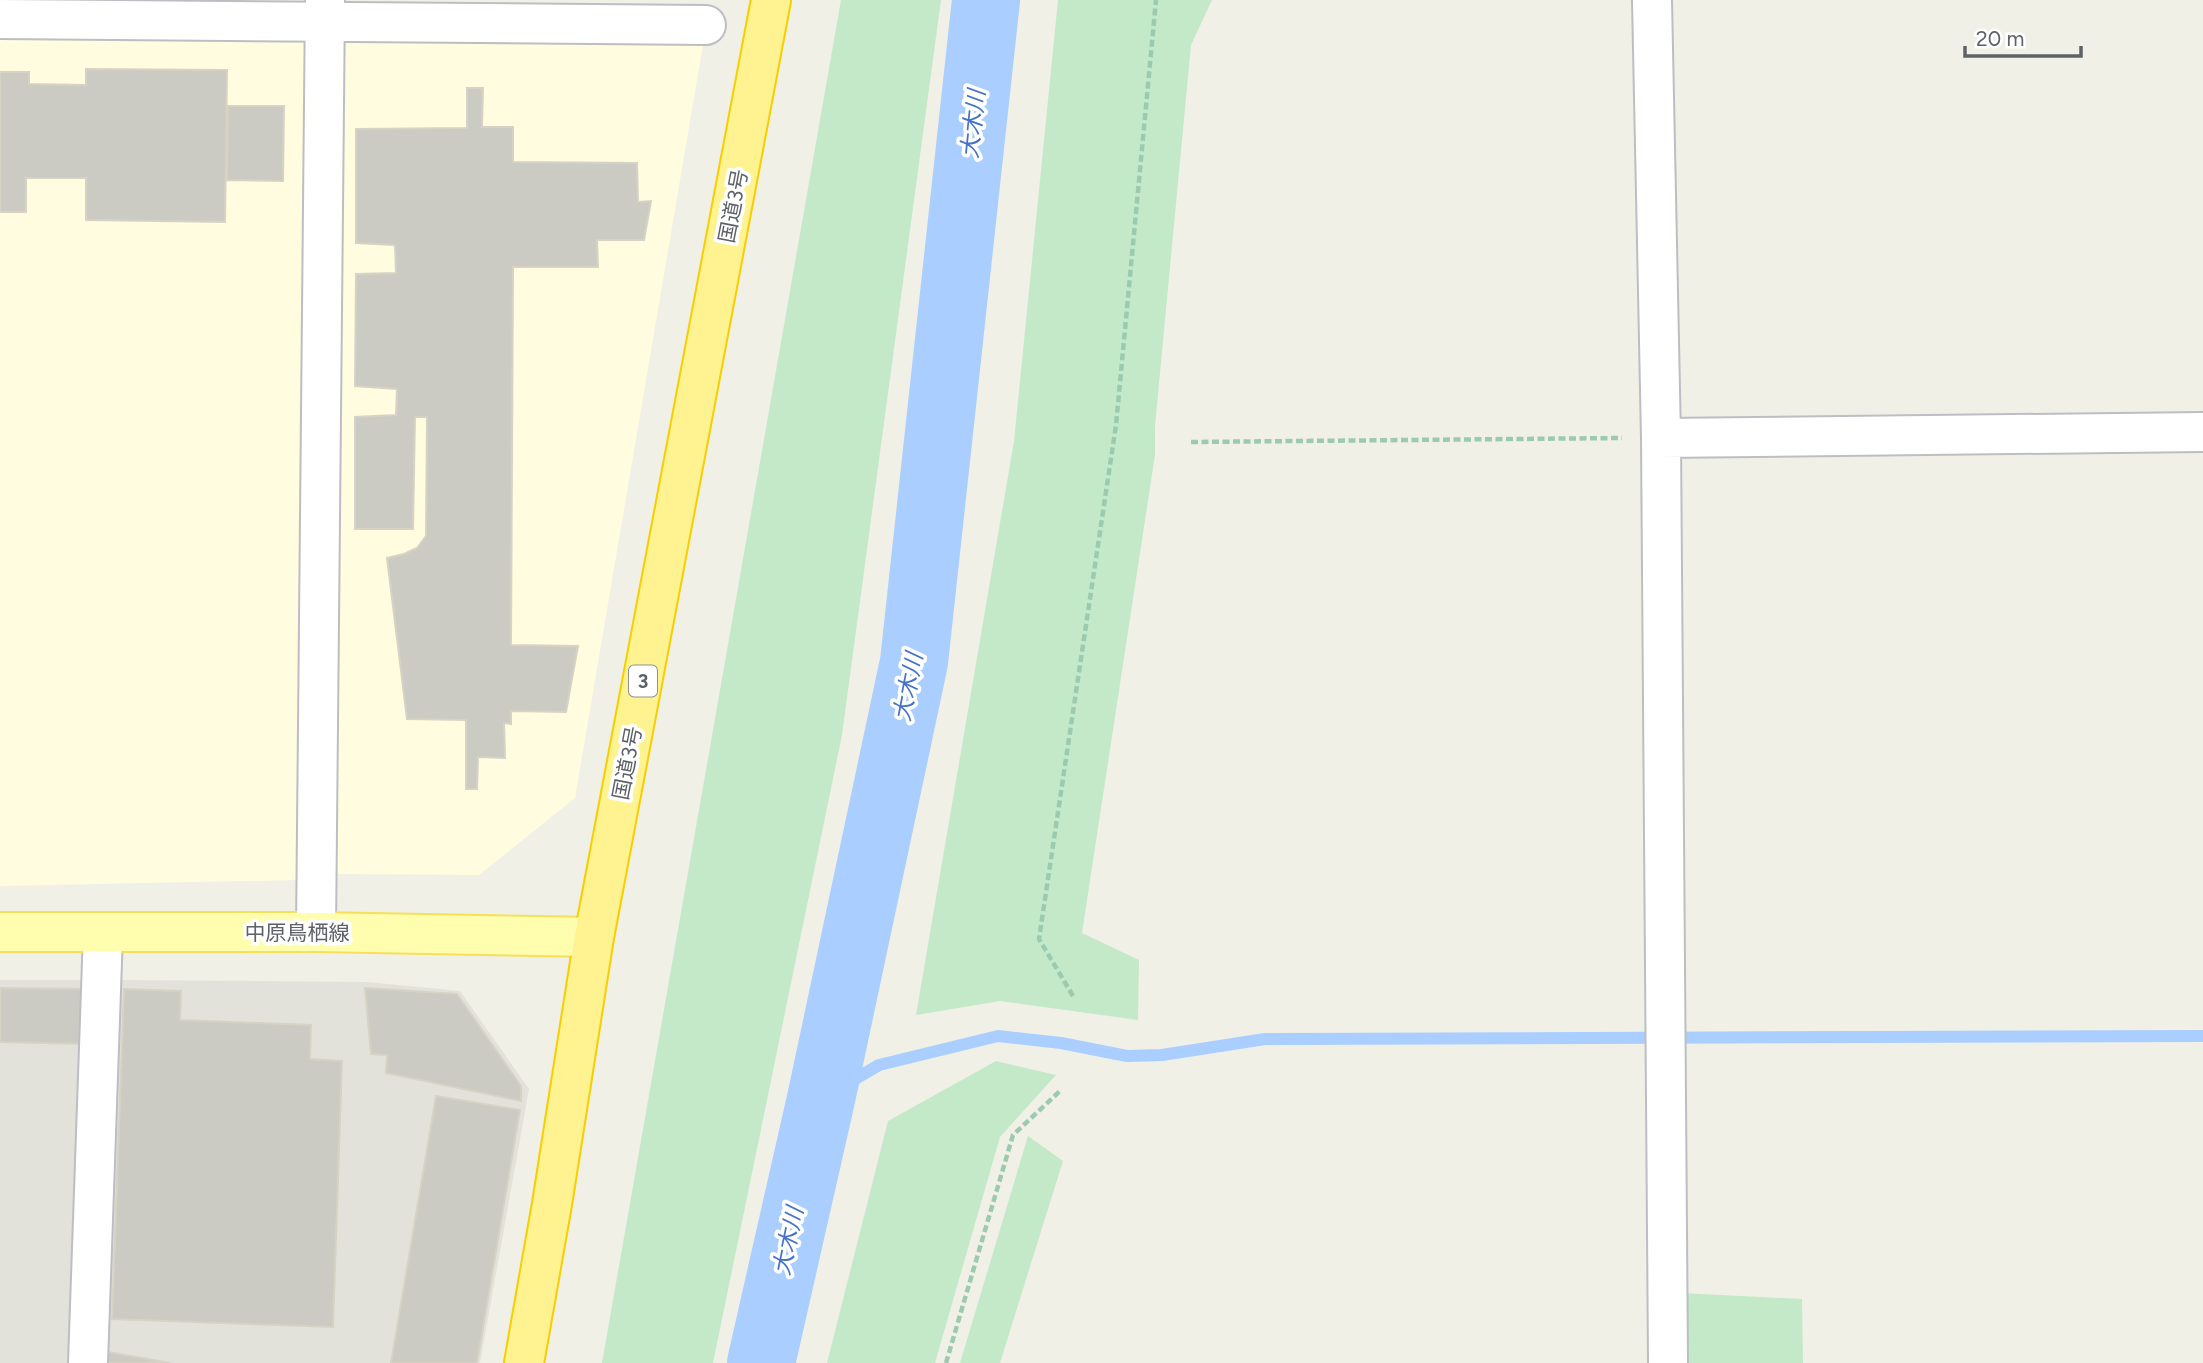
<svg xmlns="http://www.w3.org/2000/svg" width="2203" height="1363" font-family="Figtree,'Noto Sans JP',sans-serif">
	<rect width="100%" height="100%" fill="#f1f0e7"/>
	<path fill="#fffcdf" d="M0,34L305,36L299,880L0,886Z
		M342,37L704,39L575,798L479,875L337,874Z"/>
	<path fill="#e2e2db" d="M0,980H91L78,1363H0Z
		M118,980L367,982L460,991L529,1089L480,1363H102Z"/>
	<path fill="#c4e9c9" d="M841,0H941L842,735L713,1363H602Z
		M1058,0H1212L1191,45L1155,426V455L1082,933L1139,960L1138,1020L1000,1001L916,1015L1014,441Z
		M996,1061L1056,1075L1000,1137L935,1363H827L888,1121Z
		M1028,1136L1063,1161L1000,1363H960Z
		M1682,1293L1802,1299L1803,1363H1683Z"/>
	<g fill="none" stroke-linecap="round" stroke-linejoin="round">
		<path stroke="#a9ceff" stroke-width="12" d="M821,1099L879,1065L998,1036L1061,1043L1127,1056L1162,1055L1265,1039L2203,1036"/>
		<path stroke="#a9ceff" stroke-width="68" d="M761,1363L821,1099L914,662L986,0"/>
	</g>
	<path fill="#cccbc3" stroke="#d6d3c5" stroke-width="2" d="M86,69L227,70L225,222L86,220V178H26V212H0V72H29V84L86,85Z
		M467,88H483L482,127H513V162L637,163L638,202L651,201L644,240H597L598,267H513L511,645L578,646L566,712L511,711V724L504,723L505,758L478,757L477,789H466V720L407,719L387,558L404,554L417,548L426,536L427,417H415L413,529H355V417L396,415L397,389L355,386L356,274L396,273L395,245L356,243V129L467,128Z
		M228,106H284L283,181L227,180Z
		M0,988L86,989L85,1044L0,1042Z
		M365,988L457,994L521,1086V1101L386,1073L387,1055L371,1054Z
		M124,989L181,991L180,1020L311,1025L310,1059L342,1061L333,1327L112,1319Z
		M436,1096L520,1110L477,1363H391Z
		M108,1352L170,1363H108Z"/>
	<g fill="none" stroke-linecap="round" stroke-linejoin="round">
		<g stroke="#bcbec3" stroke-width="42">
			<path id="minor" d="M1652,0L1661,438L1668,1363
				M0,19L706,25
				M1661,438L2203,432
				M316,932L325,0
				M88,1363L103,933"/>
		</g>
		<g stroke="#f6e05b" stroke-width="42">
			<path id="major" d="M0,932H316L594,937"/>
		</g>
		<g stroke="#f8ce00" stroke-width="42">
			<path id="highway" d="M524,1363L552,1204L594,937L771,0"/>
		</g>
		<path stroke="#9ccaaf" stroke-width="4.5" stroke-dasharray="7 3.5" stroke-linecap="butt" d="M1191,442L1622,438
			M1073,996L1039,939L1116,425L1156,0
			M946,1363L1013,1135L1060,1091"/>
		<use href="#minor" stroke="#fff" stroke-width="38"/>
		<use href="#major" stroke="#fffdae" stroke-width="38"/>
		<use href="#highway" stroke="#fff290" stroke-width="38"/>
	</g>
	<g text-anchor="middle" dominant-baseline="central" stroke-width="7" stroke-linejoin="round" paint-order="stroke">
		<rect fill="#fff" stroke="#8e9095" stroke-width="2" x="629" y="665.5" width="28" height="31" rx="5"/>
		<g font-size="19" font-weight="bold" fill="#5e6168">
			<text x="643" y="681">3</text>
		</g>
		<g font-size="21" fill="#5e6168" stroke="#fff">
			<text transform="translate(733 206) rotate(-79)">国道3号</text>
			<text transform="translate(627 763) rotate(-79)">国道3号</text>
			<text x="297" y="932">中原鳥栖線</text>
		</g>
		<g font-size="23" font-style="italic" fill="#4673c8" stroke="#fff">
			<text transform="translate(973 124) rotate(-84)">大木川</text>
			<text transform="translate(908 687) rotate(-79)">大木川</text>
			<text transform="translate(788 1241) rotate(-78)">大木川</text>
		</g>
	</g>
	<path d="M1965 46v10h116v-10" fill="none" stroke="#5e6168" stroke-width="3.5"/>
	<text x="1976" y="46" font-size="21" fill="#5e6168" stroke="#ffffff" stroke-width="5" paint-order="stroke">20 m</text>
</svg>
